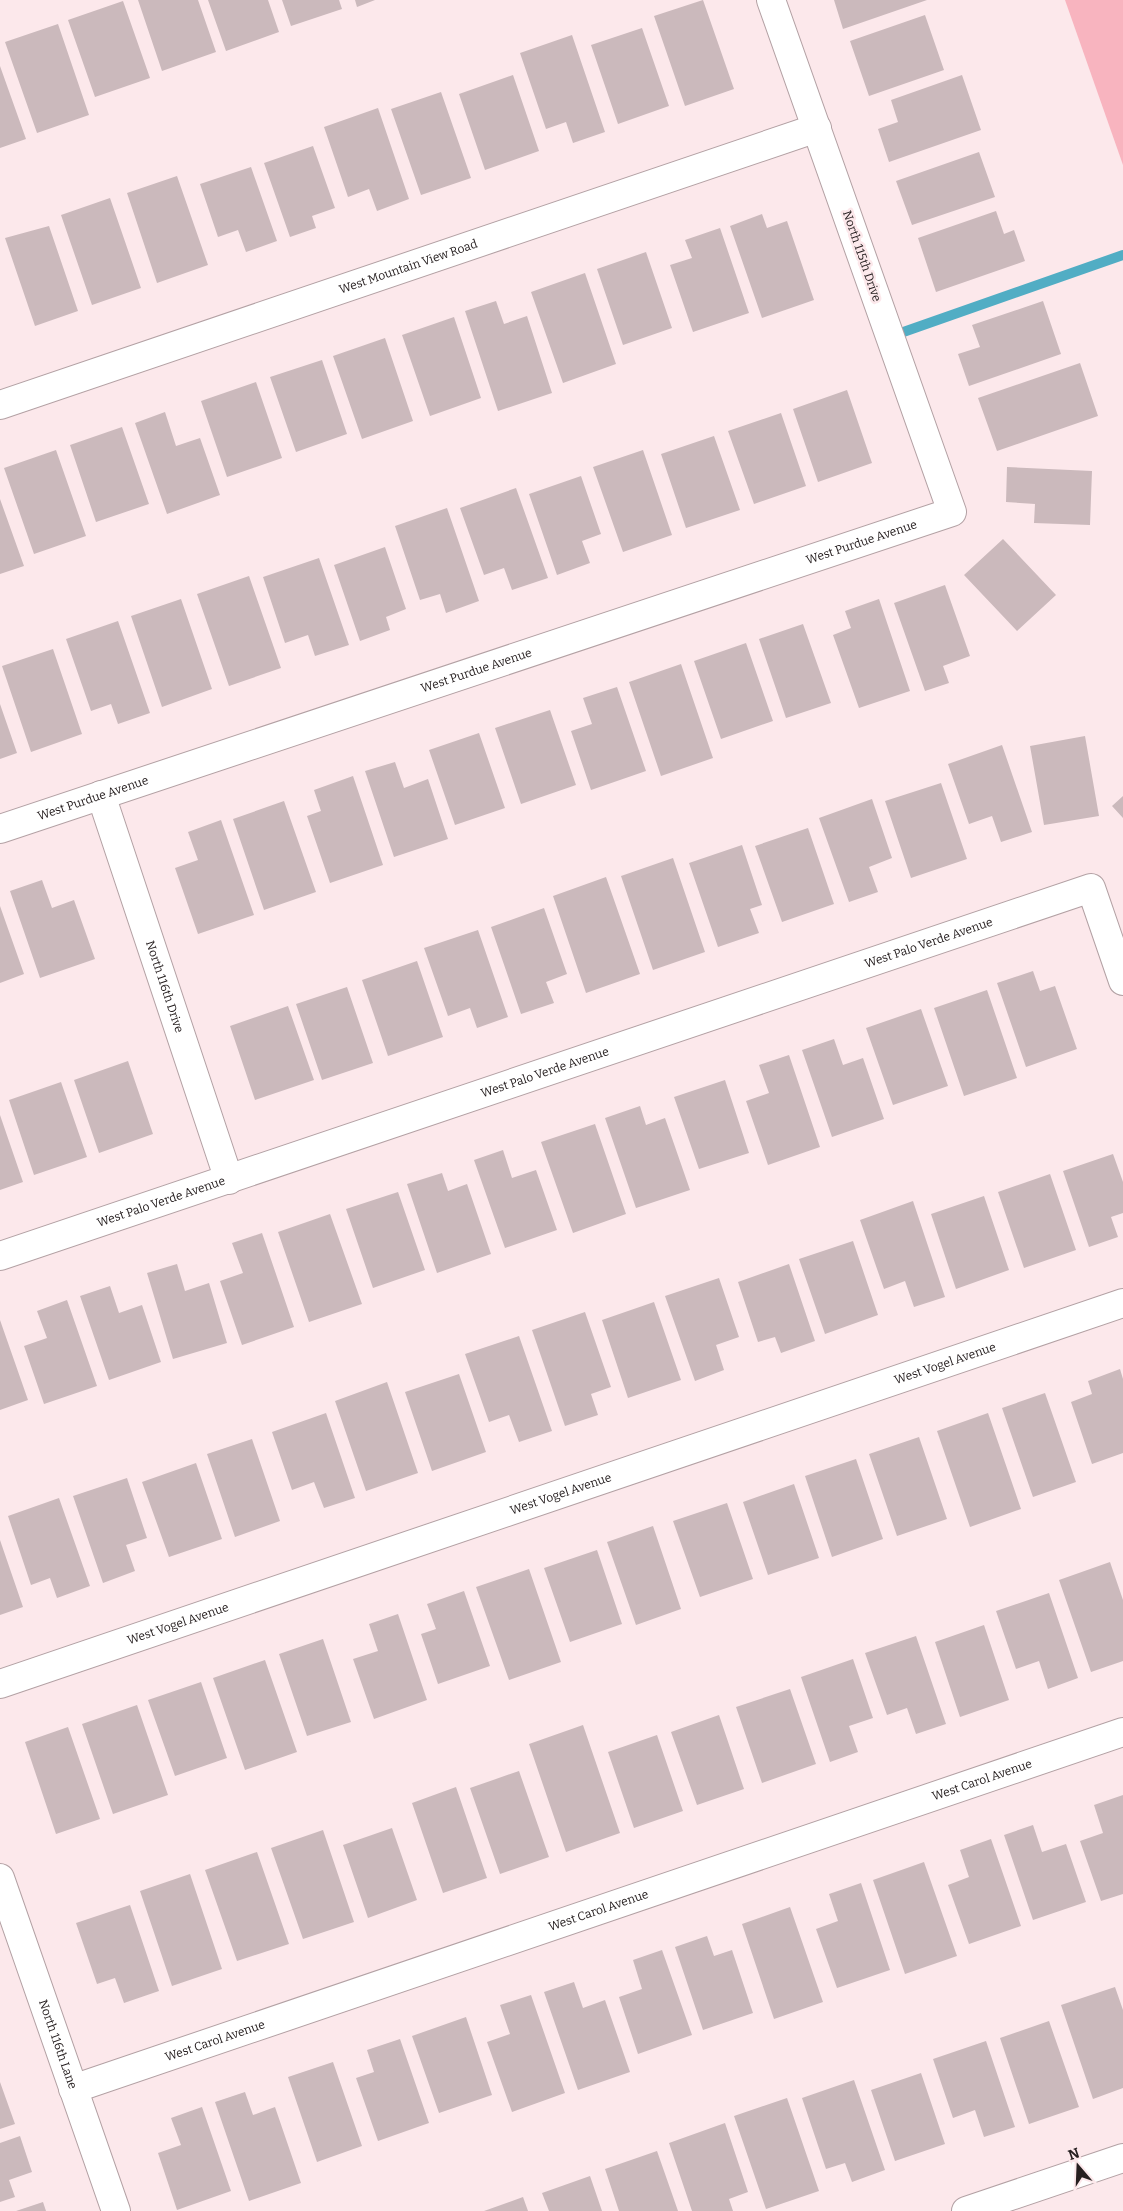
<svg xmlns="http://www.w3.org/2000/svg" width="1123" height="2211" font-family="Bitter,serif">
	<rect width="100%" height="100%" fill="#fce8eb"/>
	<path fill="#f8b4bf" d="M1065,0H1123V165Z"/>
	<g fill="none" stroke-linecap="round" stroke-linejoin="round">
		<path stroke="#51adc4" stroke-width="10" d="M892,336L1123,255"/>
	</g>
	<path fill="#cbb9bc" d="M138,0H198L216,52L162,71Z
		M208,0H268L279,32L226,51Z
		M282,0H339L342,9L291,26Z
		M355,0H375L357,7Z
		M703,0L734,89L685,106L654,16Z
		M834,0H927L843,29Z
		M123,1L150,78L95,97L68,20Z
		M925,15L944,70L869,96L850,41Z
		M58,24L89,115L37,133L5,42Z
		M642,28L669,106L618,124L591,45Z
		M572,35L605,132L573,143L566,122L546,129L520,53Z
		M0,66L26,139L0,148Z
		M513,75L539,151L485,170L459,94Z
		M962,75L981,130L889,162L878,129L898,122L891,100Z
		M441,92L471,178L421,195L391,109Z
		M378,108L409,199L377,211L369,189L348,197L324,127Z
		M313,146L335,208L312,216L316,228L290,237L264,163Z
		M979,152L995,197L912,225L896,181Z
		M251,167L277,241L246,252L238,230L218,237L200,184Z
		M177,176L208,265L157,283L127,193Z
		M110,198L141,288L92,305L61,215Z
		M996,211L1004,234L1014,230L1025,261L936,292L918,238Z
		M762,214L767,228L787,221L814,300L762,318L730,226Z
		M49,226L78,311L35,326L5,238Z
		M720,228L749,313L693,332L670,265L692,258L685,240Z
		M646,252L672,328L623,345L597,269Z
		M585,273L616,364L563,383L531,292Z
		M496,301L504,324L527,316L552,393L498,411L465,311Z
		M1043,301L1061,354L969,386L958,354L980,347L972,325Z
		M454,317L481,398L430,416L402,335Z
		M385,338L413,421L362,439L333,356Z
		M322,360L347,434L296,452L270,377Z
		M1080,363L1098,416L997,451L978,398Z
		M256,382L282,458L227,477L201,401Z
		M847,390L872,463L818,482L793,409Z
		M165,412L176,446L200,438L220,495L167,514L135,423Z
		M781,413L806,486L754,504L728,431Z
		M122,427L149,504L96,522L70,445Z
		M714,436L740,510L686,528L661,454Z
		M56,450L86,536L34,554L4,468Z
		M643,450L672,535L623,552L593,467Z
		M1007,467L1092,471L1090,525L1034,523L1035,504L1006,502Z
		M581,476L601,534L582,541L590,563L557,575L529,494Z
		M516,488L548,578L512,590L504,568L484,575L460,508Z
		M0,499L24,566L0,574Z
		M447,508L479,601L446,613L440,594L420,600L395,526Z
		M1003,539L1056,595L1017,631L964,575Z
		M385,547L406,609L386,617L390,630L360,641L334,565Z
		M319,558L349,645L315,656L308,635L285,643L263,577Z
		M249,576L281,668L229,686L197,594Z
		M945,585L970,656L943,666L949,683L925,691L894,603Z
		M181,599L212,689L162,707L131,616Z
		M879,599L910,691L859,708L833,635L851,628L845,611Z
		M118,621L150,713L118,724L111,704L91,711L66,639Z
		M803,624L831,703L786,718L759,639Z
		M746,643L773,721L721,739L694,661Z
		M53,649L82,734L31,752L2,666Z
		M681,664L713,758L661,776L629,682Z
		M617,687L646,771L591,790L571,731L592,724L583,698Z
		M0,704L17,753L0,759Z
		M550,710L576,785L521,804L495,728Z
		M479,733L505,808L455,825L429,750Z
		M1085,736L1099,816L1044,825L1030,746Z
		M1002,745L1032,832L1001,842L992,816L969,824L948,764Z
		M395,762L404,788L428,779L448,839L394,857L365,771Z
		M353,776L383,865L330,883L307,816L321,811L314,790Z
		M941,783L967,859L911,878L885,801Z
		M1123,796V818L1112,806Z
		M872,799L892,858L869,867L878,892L849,902L819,818Z
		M284,801L316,892L264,910L233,819Z
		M221,820L254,915L198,934L175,868L198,860L188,832Z
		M808,828L834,904L782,922L755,846Z
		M742,845L762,905L750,909L759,933L718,947L689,863Z
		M673,858L705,952L653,970L621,876Z
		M606,877L640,974L586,993L553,896Z
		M42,880L52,908L74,900L95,959L40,978L10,891Z
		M0,906L24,974L0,983Z
		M544,908L567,974L546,982L554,1003L521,1014L491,927Z
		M478,930L508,1017L477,1028L470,1008L448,1016L424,948Z
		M417,961L443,1037L388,1056L362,980Z
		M1033,971L1040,991L1055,986L1077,1049L1026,1067L997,983Z
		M347,987L373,1063L322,1080L296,1004Z
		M987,990L1017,1078L964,1096L934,1008Z
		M288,1006L314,1080L255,1100L230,1026Z
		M921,1009L948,1086L893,1105L866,1028Z
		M834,1039L843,1065L863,1058L884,1119L832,1137L802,1050Z
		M789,1055L820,1147L768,1165L746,1101L769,1093L759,1065Z
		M128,1061L153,1134L99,1153L74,1080Z
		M725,1080L749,1153L699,1169L674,1097Z
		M61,1082L87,1157L34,1175L9,1100Z
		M640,1106L646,1125L665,1118L690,1190L636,1208L605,1118Z
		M0,1115L23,1182L0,1190Z
		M595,1124L626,1214L573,1233L541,1142Z
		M503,1150L512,1178L536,1170L557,1230L505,1248L474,1160Z
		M1113,1154L1123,1182V1213L1111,1217L1118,1237L1089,1247L1063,1171Z
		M442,1173L448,1191L467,1184L491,1254L437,1273L407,1184Z
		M1050,1174L1076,1250L1024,1268L998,1192Z
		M398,1192L425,1270L373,1288L346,1209Z
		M984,1196L1009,1270L956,1289L931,1214Z
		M913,1201L945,1297L914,1307L905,1281L884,1289L860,1220Z
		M330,1214L362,1304L309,1322L278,1232Z
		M262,1233L294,1327L242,1345L220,1281L243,1273L232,1243Z
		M853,1241L878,1315L825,1334L799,1259Z
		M177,1264L185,1291L209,1283L227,1343L173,1359L147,1273Z
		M789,1264L815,1341L781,1353L775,1337L758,1342L738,1282Z
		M719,1278L739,1337L716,1345L724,1370L695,1381L665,1296Z
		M110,1286L119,1313L142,1305L161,1362L109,1380L80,1296Z
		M67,1300L97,1386L44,1404L24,1346L47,1338L37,1311Z
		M654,1302L681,1380L628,1398L602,1320Z
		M585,1312L611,1387L591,1394L598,1415L565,1426L532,1330Z
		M0,1320L28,1400L0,1410Z
		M519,1336L552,1431L519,1442L509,1415L489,1422L465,1354Z
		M1120,1369L1123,1379V1453L1092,1464L1071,1402L1092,1394L1088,1381Z
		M459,1374L486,1452L432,1471L405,1392Z
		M387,1382L418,1473L366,1491L335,1401Z
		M1045,1393L1076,1482L1033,1497L1002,1408Z
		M326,1413L355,1498L324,1508L314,1482L292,1490L272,1432Z
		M988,1413L1021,1509L970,1527L937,1431Z
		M919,1437L947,1519L897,1536L869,1454Z
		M252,1439L280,1521L235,1537L207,1454Z
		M856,1459L883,1539L832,1557L805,1476Z
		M196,1463L222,1539L169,1557L142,1482Z
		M127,1478L147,1538L126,1545L135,1571L103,1583L73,1496Z
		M794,1484L819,1558L768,1575L743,1502Z
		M59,1498L90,1586L57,1598L50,1578L31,1585L8,1516Z
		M727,1503L753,1579L700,1597L673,1521Z
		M653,1526L681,1609L636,1625L607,1542Z
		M0,1540L23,1607L0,1615Z
		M597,1550L622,1624L570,1642L544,1568Z
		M1110,1562L1123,1600V1661L1091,1672L1059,1580Z
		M529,1569L561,1662L509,1680L476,1587Z
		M464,1591L490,1666L438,1684L421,1634L436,1629L427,1604Z
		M1049,1593L1078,1678L1048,1689L1039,1661L1016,1669L996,1611Z
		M398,1614L427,1700L374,1719L353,1659L378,1651L369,1624Z
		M984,1625L1009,1700L960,1717L935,1642Z
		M916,1636L946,1724L916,1734L907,1708L887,1715L865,1653Z
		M323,1639L351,1722L307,1736L279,1654Z
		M853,1659L873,1718L849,1726L858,1752L830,1762L801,1677Z
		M265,1660L297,1752L245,1770L213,1678Z
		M201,1682L227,1758L175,1776L148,1700Z
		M790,1689L816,1764L762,1783L736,1707Z
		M137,1705L168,1795L113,1814L82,1724Z
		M719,1715L744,1789L697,1805L671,1732Z
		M583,1725L620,1833L566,1852L529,1744Z
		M68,1727L100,1819L56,1834L25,1742Z
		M657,1735L683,1811L634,1828L608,1752Z
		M519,1771L549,1857L500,1874L470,1788Z
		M456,1787L487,1878L443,1893L412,1803Z
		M1123,1795V1894L1101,1901L1080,1841L1103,1833L1094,1805Z
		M1033,1825L1042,1852L1066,1844L1086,1902L1033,1920L1004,1835Z
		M392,1828L417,1900L368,1918L343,1845Z
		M323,1830L354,1922L303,1939L271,1848Z
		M991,1839L1021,1926L969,1944L948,1885L969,1877L960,1850Z
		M257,1852L289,1944L237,1961L205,1870Z
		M924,1862L957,1956L905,1974L873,1880Z
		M190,1874L222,1969L172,1986L140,1891Z
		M861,1883L890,1970L837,1988L816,1929L838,1921L829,1894Z
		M130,1905L159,1991L124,2003L115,1978L97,1984L76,1923Z
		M790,1907L823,2002L774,2019L742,1924Z
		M707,1936L714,1956L732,1950L753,2013L703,2030L675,1947Z
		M662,1950L692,2035L638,2054L619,1997L642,1989L633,1960Z
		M574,1982L583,2008L605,2000L630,2072L578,2090L544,1992Z
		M1115,1987L1123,2010V2088L1093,2099L1061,2005Z
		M531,1995L565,2093L512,2112L487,2042L510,2034L500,2005Z
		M466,2017L492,2095L439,2113L412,2036Z
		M1049,2021L1079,2107L1029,2124L1000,2038Z
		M400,2039L429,2123L378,2141L356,2078L374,2072L367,2050Z
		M986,2041L1015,2127L984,2137L975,2110L953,2118L933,2059Z
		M333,2062L362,2146L317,2162L288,2077Z
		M921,2073L945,2144L895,2161L871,2090Z
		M854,2080L885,2170L852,2182L845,2163L826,2169L802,2098Z
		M0,2082L15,2124L0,2129Z
		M245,2092L253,2115L275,2107L301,2183L249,2201L215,2102Z
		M787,2098L819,2191L766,2209L734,2116Z
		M202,2107L231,2191L177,2210L158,2153L181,2145L171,2118Z
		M725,2123L748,2192L729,2199L733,2211H692L669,2143Z
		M20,2136L32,2172L9,2180L15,2197L0,2202V2143Z
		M657,2151L678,2211H619L605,2169Z
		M590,2176L602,2211H549L542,2193Z
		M523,2197L528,2211H484Z
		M43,2202L46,2211H16Z"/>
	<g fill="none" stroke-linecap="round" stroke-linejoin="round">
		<g stroke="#b3a1a4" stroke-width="30">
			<g id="minor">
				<path id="s1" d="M0,405L817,128"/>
				<path id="s2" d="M101,795L229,1180"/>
				<path id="s3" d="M0,829L952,512L771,0"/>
				<path id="s4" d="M0,1256L1091,888L1123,981"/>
				<path id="s5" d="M0,1684L1123,1303"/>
				<path id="s6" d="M0,1878L116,2211"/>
				<path id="s7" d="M73,2089L1123,1732"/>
				<path d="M966,2211L1123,2158"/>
			</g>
		</g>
		<use href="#minor" stroke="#fff" stroke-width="28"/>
	</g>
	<g text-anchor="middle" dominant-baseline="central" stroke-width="5" stroke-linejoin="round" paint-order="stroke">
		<g font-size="12" fill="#272021" stroke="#fce8eb">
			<text transform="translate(862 256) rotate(71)">North 115th Drive</text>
			<text stroke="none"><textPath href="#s1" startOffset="431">West Mountain View Road</textPath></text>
			<text stroke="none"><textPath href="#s3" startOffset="908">West Purdue Avenue</textPath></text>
			<text stroke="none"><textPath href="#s3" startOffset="502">West Purdue Avenue</textPath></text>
			<text stroke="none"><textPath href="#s3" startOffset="98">West Purdue Avenue</textPath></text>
			<text stroke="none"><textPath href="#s4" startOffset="980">West Palo Verde Avenue</textPath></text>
			<text stroke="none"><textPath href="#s2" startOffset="202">North 116th Drive</textPath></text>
			<text stroke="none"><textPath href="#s4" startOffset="575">West Palo Verde Avenue</textPath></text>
			<text stroke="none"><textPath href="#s4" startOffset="170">West Palo Verde Avenue</textPath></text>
			<text stroke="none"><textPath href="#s5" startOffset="998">West Vogel Avenue</textPath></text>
			<text stroke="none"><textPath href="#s5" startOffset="592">West Vogel Avenue</textPath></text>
			<text stroke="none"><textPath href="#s5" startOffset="188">West Vogel Avenue</textPath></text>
			<text stroke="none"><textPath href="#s7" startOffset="960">West Carol Avenue</textPath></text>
			<text stroke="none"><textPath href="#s7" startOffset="555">West Carol Avenue</textPath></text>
			<text stroke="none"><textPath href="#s7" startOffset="150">West Carol Avenue</textPath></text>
			<text stroke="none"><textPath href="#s6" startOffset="176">North 116th Lane</textPath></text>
		</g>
	</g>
	<g transform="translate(1078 2166) rotate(341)" stroke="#fce8eb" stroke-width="4" paint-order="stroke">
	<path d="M0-4L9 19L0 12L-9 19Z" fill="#272021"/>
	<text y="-8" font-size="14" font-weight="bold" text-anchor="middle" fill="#272021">N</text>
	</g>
</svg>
